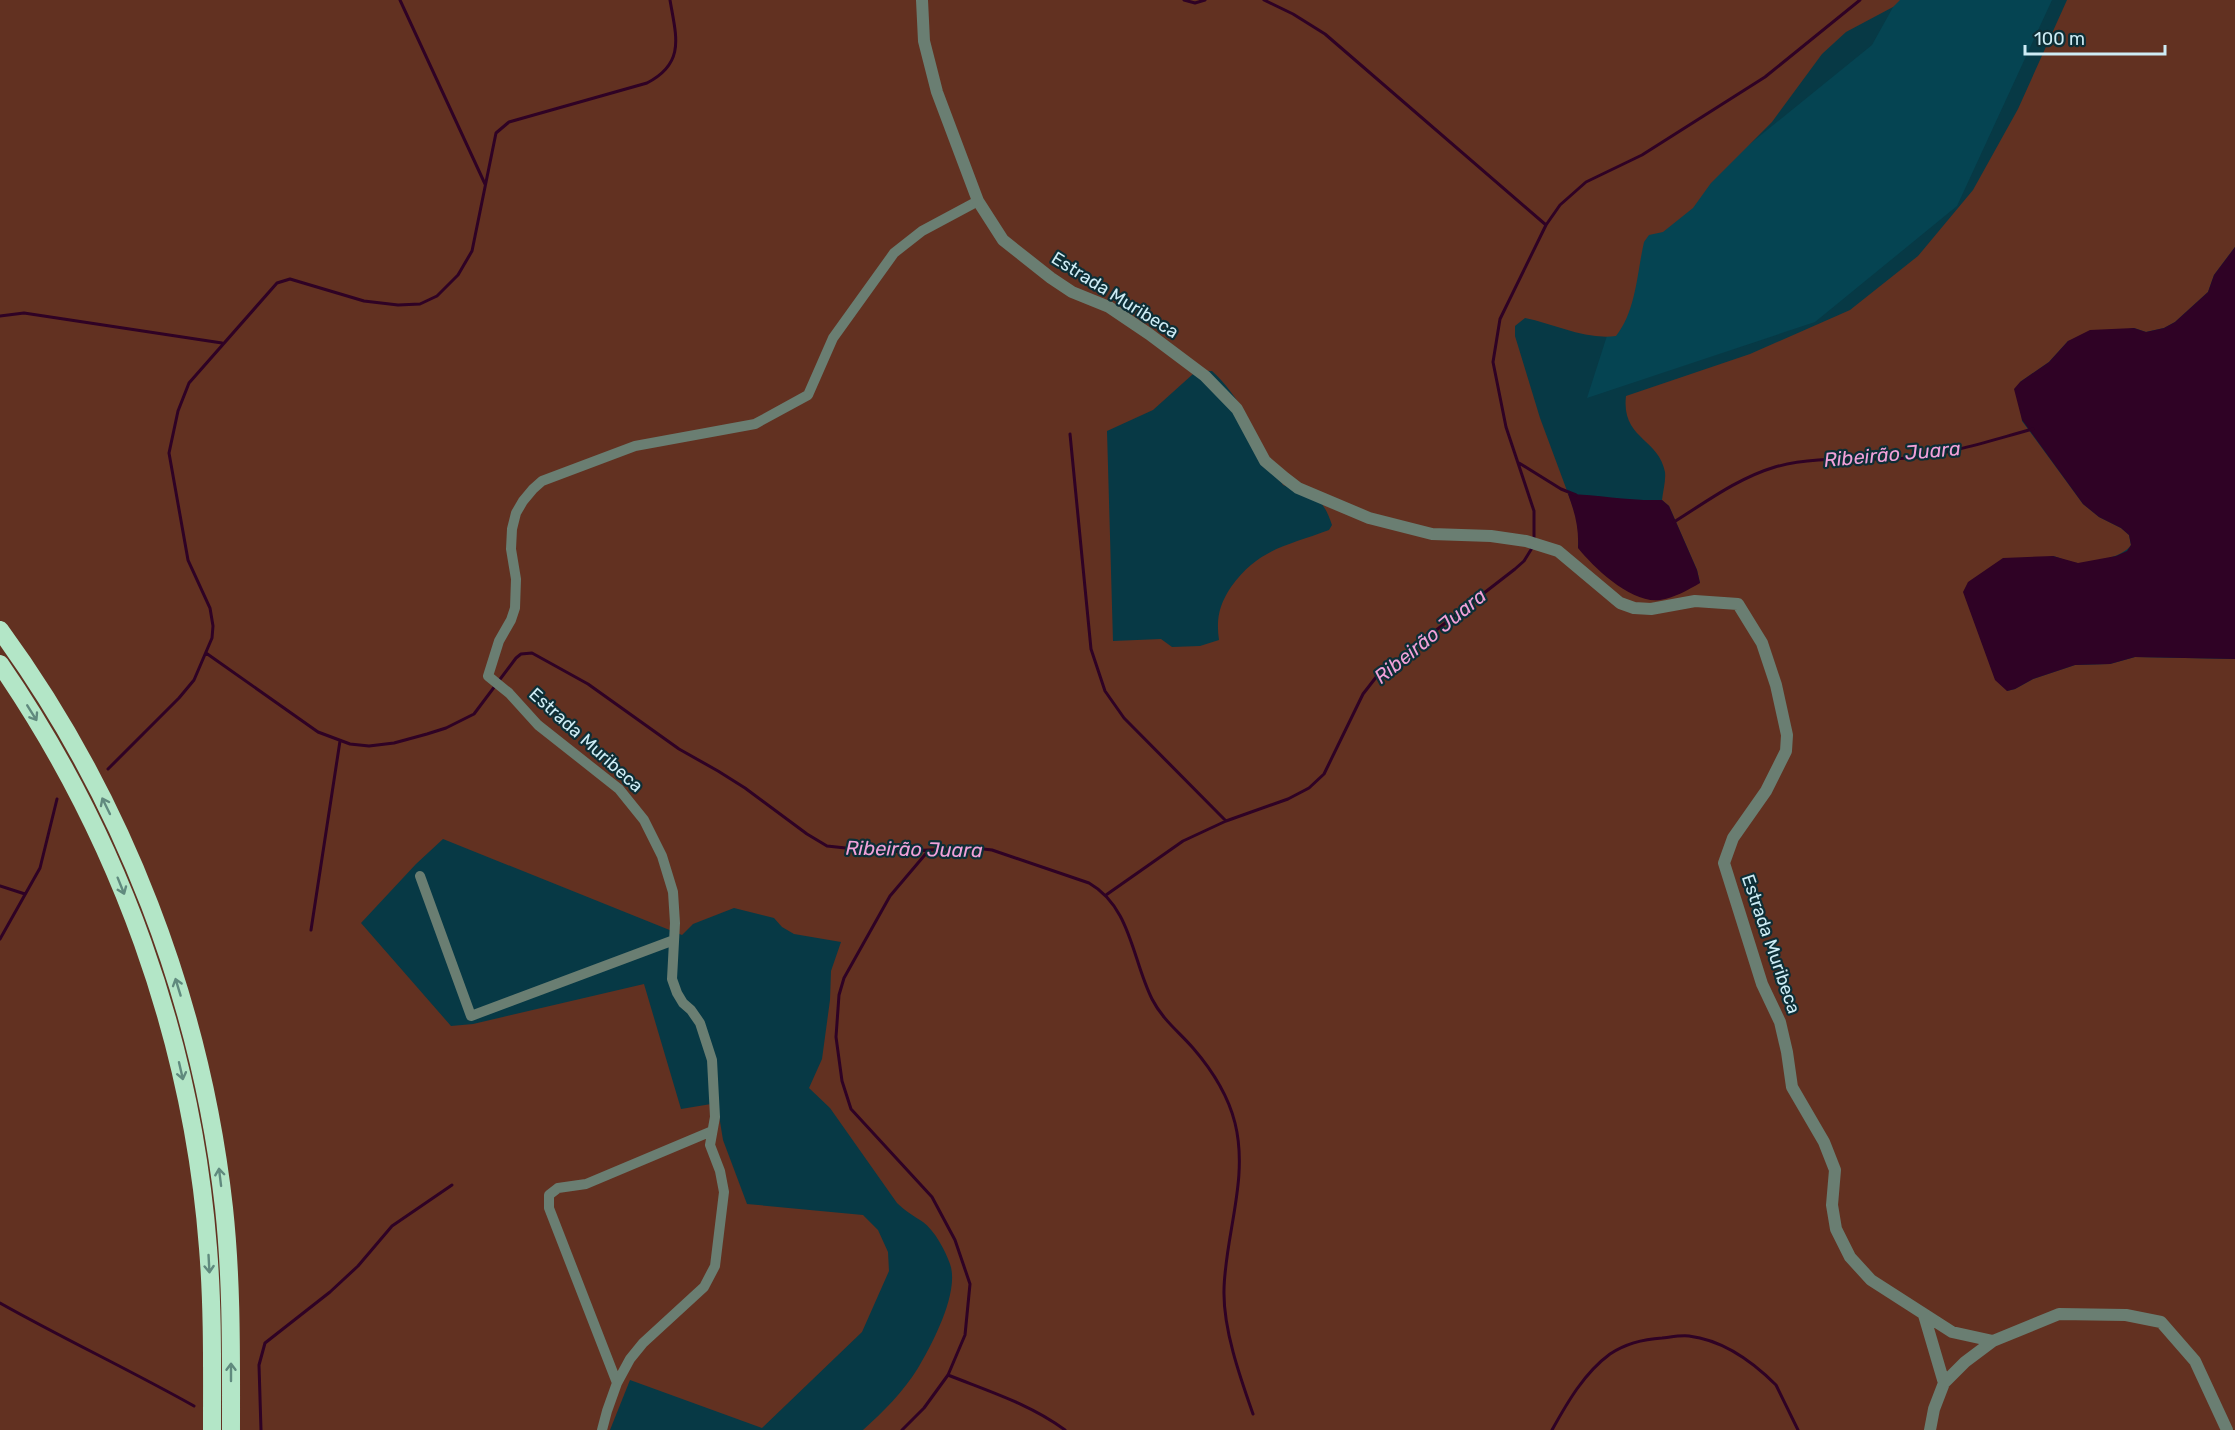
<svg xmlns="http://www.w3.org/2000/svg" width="2235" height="1430" font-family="Rubik,sans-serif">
	<rect width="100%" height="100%" fill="#073945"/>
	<path fill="#054452" d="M1897,0H2052L1957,206L1815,322L1587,398L1640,233L1872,45Z"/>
	<path fill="#623121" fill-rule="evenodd" d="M0,0H1900L1893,7L1846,32L1822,54L1772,122L1711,183L1693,208L1663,232L1649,235L1644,242C1637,273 1636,311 1616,336C1585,340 1555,324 1525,318L1515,326V336L1540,418L1576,515L1579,531L1578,548L1700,583L1697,570L1669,506L1662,500C1663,491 1666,480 1665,472C1659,438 1621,439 1626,396L1750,354L1850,310L1918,256L1973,190L2018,109L2067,0H2235V247L2214,275L2208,292L2175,322L2164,328L2146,332L2134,328L2068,341L2049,362L2020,382L2022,421L2083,504L2099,517L2121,528L2129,535L2131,545C2124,557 2090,564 2077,563C2069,562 2060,558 2053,556L2007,691L2015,689L2033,679L2075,665L2110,664L2135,657L2235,659V1430H863C883,1412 904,1391 918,1368C932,1344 960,1292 950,1264C945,1250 935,1231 923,1222C914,1216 905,1211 897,1203L830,1108L809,1088L822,1059L830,1000L831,971L841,942L794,934L782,927L774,918L734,908L693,924L682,935L443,839L416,864L361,923L451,1026L473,1024L644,984L681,1109L717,1103L723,1140L747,1204L863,1215L878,1230L888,1252L889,1271L862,1332L762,1428L630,1380L610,1430H0ZM1202,371H1212C1245,401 1261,447 1283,485C1311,495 1322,494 1332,525L1329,530C1287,546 1259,548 1231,587C1219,605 1216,619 1219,640L1200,646L1172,647L1161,639L1113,641L1107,431L1153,410L1193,374Z"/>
	<path fill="#2f0225" d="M2235,247V659L2135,657L2110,664L2075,665L2033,679L2015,689L2007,691L1995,680L1963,592L1968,582L2003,558L2053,556L2078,563L2116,556L2127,551L2131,545L2129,535L2121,528L2099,517L2083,504L2022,420L2014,389L2020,382L2049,362L2068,341L2090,330L2134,328L2146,332L2164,328L2175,322L2208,292L2214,275Z
		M1568,494C1600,495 1630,501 1662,500L1669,506L1697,570L1700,583C1688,590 1674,598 1660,600C1632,604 1594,568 1578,548C1579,528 1575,513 1568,494Z"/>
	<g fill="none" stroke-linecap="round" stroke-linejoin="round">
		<path stroke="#2f0225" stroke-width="3" d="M400,0L485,184
			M1184,0L1195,3L1205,0
			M1264,0L1293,14L1325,34L1546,225
			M0,316L24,313L222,343
			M1070,434L1091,649L1105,691L1124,718L1226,821
			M1519,463L1561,489L1576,495
			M1674,522C1706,502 1738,478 1775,467C1817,455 1864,461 1908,458C1950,454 1992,440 2033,429
			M1534,541V511L1506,427L1493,362L1500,319L1546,225L1560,205L1586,182L1642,155L1765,77L1860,0
			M206,653L318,732L350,744L369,746L394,743L427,734L446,728L474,714L516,658L521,654L532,653L588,684L679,749L718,771L745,788L807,834L827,846L883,852L975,848L992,850L1089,883C1131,907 1132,959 1152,999C1162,1019 1179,1032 1193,1048C1212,1070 1228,1095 1235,1123C1249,1179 1225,1235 1224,1290C1223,1329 1240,1377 1253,1414
			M108,769L179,698L194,680L212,638L213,626L210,608L188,560L169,453L178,411L189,383L277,283L290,279L364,301L398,305L420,304L437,296L458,275L472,251L496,133L509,122L647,83C686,63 676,36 670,0
			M0,886L25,894
			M1106,895L1183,841L1226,821L1288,799L1309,788L1324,774L1363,694L1377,676L1515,569L1524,561L1532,548
			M311,930L340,741
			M0,939L40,868L57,799
			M0,1303C64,1339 130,1370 194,1406
			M948,1375C988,1391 1030,1404 1065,1430
			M261,1430L259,1365L265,1343L330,1292L358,1266L392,1226L452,1185
			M902,1430L924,1408L948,1375L965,1335L970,1284L955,1240L932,1197L851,1109L842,1081L836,1037L839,995L844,978L890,896L929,850
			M1552,1430C1567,1403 1584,1373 1610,1354C1625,1344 1645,1339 1662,1338C1671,1337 1681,1335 1689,1336C1722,1340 1753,1362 1776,1385L1798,1430"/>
		<path stroke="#6a7e72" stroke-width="10" d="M420,876L471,1016L674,940
			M617,1383L549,1208V1195L558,1188L586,1184L712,1131
			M602,1430L607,1411L617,1383L630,1359L643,1343L704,1287L715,1266L724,1192L720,1171L710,1145L715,1117L712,1060L700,1023L691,1010L683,1003L677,993L672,979L675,923L673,892L662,856L644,820L619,789L538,725L509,693L488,676L499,641L511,620L515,608L516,579L511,549L512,529L516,513L523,501L533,489L542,481L635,446L755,424L808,395L833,338L894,253L922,231L978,201"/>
		<path stroke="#6a7e72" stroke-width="12" d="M922,0L924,41L937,92L978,201L1003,240L1051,278L1072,292L1109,307L1149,334L1205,376L1237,409L1265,461L1285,478L1298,488L1369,518L1432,534L1491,536L1526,541L1558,551L1620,603L1634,608L1651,609L1695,601L1738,604L1762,643L1776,685L1787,735L1786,751L1766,791L1733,838L1724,863L1762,984L1780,1022L1787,1052L1792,1087L1824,1142L1835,1170L1832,1205L1836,1229L1850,1257L1871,1280L1952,1332L1993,1341
			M1924,1315L1944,1383
			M1930,1430L1934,1409L1944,1383L1965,1362L1993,1341L2059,1314L2126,1315L2161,1322L2195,1361L2227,1430"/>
		<path stroke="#b3e6c7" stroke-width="18" d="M0,630C123,798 201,1001 224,1208C232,1282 231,1356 231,1430
			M0,664C119,837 192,1039 208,1248C213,1309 212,1369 212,1430"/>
	</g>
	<defs><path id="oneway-shaft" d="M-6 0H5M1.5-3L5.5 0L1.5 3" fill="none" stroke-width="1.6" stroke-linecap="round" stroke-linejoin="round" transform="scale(1.5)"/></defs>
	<g stroke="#608a7e">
		<use href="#oneway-shaft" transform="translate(32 713) rotate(58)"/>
		<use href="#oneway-shaft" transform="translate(106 806) rotate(-116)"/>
		<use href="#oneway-shaft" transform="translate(121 886) rotate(68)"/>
		<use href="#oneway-shaft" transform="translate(178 987) rotate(-107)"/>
		<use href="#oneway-shaft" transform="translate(181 1071) rotate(77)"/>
		<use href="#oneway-shaft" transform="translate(220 1177) rotate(-97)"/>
		<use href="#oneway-shaft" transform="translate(209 1264) rotate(87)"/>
		<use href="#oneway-shaft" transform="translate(231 1372) rotate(-90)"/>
	</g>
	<g text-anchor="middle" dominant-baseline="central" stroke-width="4.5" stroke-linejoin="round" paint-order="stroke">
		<g font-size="18" fill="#ceecf5" stroke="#0d2e36">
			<text transform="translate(1115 295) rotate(32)">Estrada Muribeca</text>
			<text transform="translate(586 740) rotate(42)">Estrada Muribeca</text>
			<text transform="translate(1771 944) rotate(71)">Estrada Muribeca</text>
		</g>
		<g font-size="20" font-style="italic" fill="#f1a1d9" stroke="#0d2e36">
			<text transform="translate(1892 454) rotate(-5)">Ribeirão Juara</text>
			<text transform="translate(1430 636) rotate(-39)">Ribeirão Juara</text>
			<text transform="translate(914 849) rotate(1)">Ribeirão Juara</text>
		</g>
	</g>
	<path d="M2025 45v9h140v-9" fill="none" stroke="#ceecf5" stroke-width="3"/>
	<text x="2034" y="45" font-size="18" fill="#ceecf5" stroke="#0d2e36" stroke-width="4.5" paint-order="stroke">100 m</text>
</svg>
